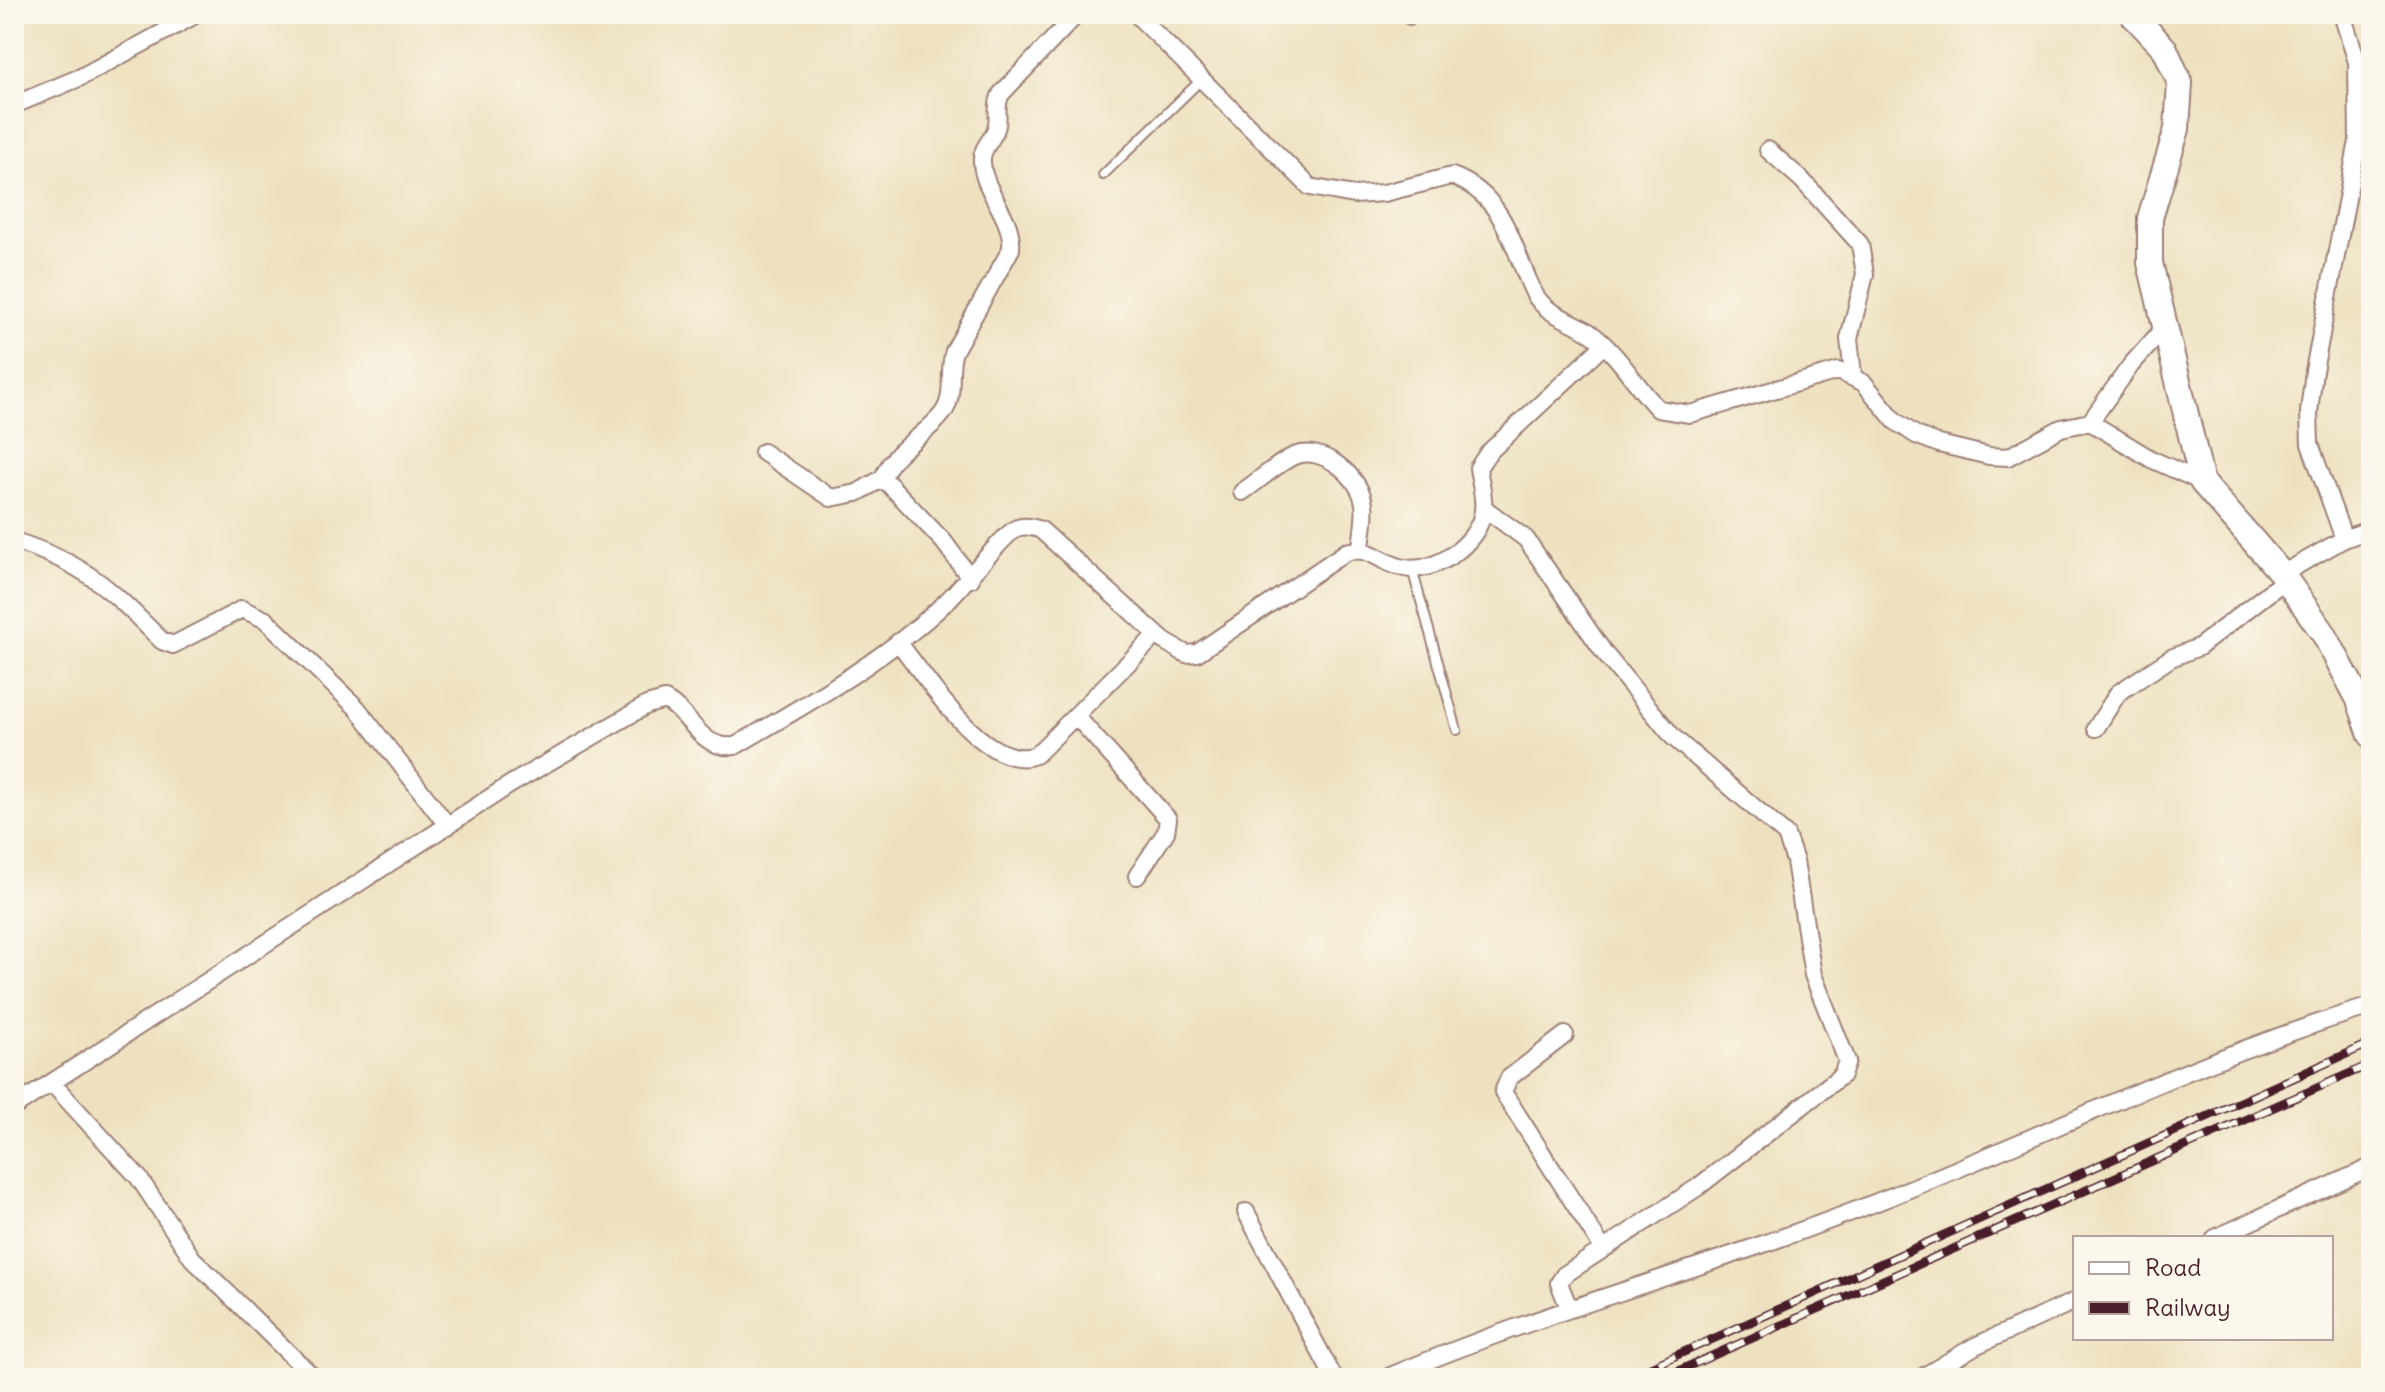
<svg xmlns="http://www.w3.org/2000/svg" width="2385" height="1392" font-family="Delius,sans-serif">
	<rect width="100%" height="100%" fill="#fbf7ec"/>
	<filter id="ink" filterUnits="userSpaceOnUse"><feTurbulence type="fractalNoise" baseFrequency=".0125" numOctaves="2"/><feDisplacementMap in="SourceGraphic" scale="16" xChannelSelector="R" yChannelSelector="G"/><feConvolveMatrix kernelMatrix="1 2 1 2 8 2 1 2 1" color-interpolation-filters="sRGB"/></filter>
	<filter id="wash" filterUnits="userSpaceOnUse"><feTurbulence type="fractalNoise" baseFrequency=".006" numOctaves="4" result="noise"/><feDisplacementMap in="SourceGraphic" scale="32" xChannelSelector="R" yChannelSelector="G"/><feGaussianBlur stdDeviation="1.8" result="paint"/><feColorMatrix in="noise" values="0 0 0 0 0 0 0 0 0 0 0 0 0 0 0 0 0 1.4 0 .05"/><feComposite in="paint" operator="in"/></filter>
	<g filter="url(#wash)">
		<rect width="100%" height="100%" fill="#eee1c0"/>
	</g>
	<g filter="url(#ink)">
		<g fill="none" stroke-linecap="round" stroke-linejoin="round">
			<g stroke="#9c8076" stroke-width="12">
				<path id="lane" d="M1103,175L1201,80
					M1412,569L1457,730"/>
			</g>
			<g stroke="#9c8076" stroke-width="20">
				<path id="street" d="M1136,14L1310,187L1354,195L1384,193L1452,176C1506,196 1512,248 1534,293C1547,317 1573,319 1593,335C1619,355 1636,386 1658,409L1690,414L1838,371L1864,383L1895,421L1916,435L1939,444L1989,456L2008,457L2061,428L2090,422L2151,459L2202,482
					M1410,16L1413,14
					M14,105L81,77L197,14
					M1768,150L1802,180L1860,244L1865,274L1849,339L1853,375
					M2090,422L2131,365L2166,326
					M763,452L831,498L857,493L883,478
					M1242,492C1259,481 1276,464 1294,456C1322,444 1361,477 1364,504C1366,518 1362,534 1361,548
					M1484,508L1526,539L1605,654L1673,737L1786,835L1795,861L1813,975L1847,1061L1842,1075L1698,1187L1564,1275L1559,1283L1569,1308
					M2344,539L2371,529
					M14,541C87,564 110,589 162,641L173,645L242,609L266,620L357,708L448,826
					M2282,574L2344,539L2310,444L2309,412L2314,371L2358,141L2357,62L2342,14
					M971,579L944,542L883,478C894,448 925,437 943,413C956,395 947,371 954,351L1011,249C1014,216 981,191 982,159C982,146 995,138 997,125C999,113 995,106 1001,94L1077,14
					M898,642C925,675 985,774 1036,755L1156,635
					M1076,716L1168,819L1166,832L1137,876
					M2096,728L2118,693L2171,658L2199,647L2285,580
					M1565,1035L1509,1078L1503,1092L1603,1249
					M52,1083L139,1178L192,1258L314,1378
					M14,1107L511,784L647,705L665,700C692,714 699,750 735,746C808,703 884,661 946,602C961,588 1005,533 1017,528C1025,525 1033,527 1041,530L1164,641L1186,654L1197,653L1346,552C1371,545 1380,564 1404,568C1436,574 1479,543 1483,511C1485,498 1480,481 1478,468L1488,453L1604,345
					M1246,1212L1334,1378
					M2215,1238L2371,1167
					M1386,1378C1547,1309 1718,1266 1882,1200C2045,1135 2202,1057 2371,1006
					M1921,1378L1975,1346L2075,1301"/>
			</g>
			<g stroke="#9c8076" stroke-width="28">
				<path id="secondary" d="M2132,14L2165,49L2180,83L2177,129L2150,218V263L2202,482L2282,574L2324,634L2359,700L2371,735"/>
			</g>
			<use href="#lane" stroke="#fff" stroke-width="8"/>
			<use href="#street" stroke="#fff" stroke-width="16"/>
			<use href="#secondary" stroke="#fff" stroke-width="24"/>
			<g stroke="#4a1f2b" stroke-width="9">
				<path id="rail" d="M1626,1378L2371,1043
					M1662,1378L2371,1064"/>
			</g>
			<use href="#rail" stroke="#fbf7ec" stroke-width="6" stroke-dasharray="18" stroke-linecap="butt"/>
		</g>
	</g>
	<rect width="2385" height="1392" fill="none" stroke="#fbf7ec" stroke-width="48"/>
	<rect x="2073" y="1236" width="260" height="104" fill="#fbf7ec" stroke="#b4a19f" stroke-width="2"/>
	<rect x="2089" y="1262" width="40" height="12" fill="#ffffff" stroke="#b4a19f" stroke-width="2"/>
	<text x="2145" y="1276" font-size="24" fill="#4a1f2b">Road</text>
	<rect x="2089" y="1302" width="40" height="12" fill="#4a1f2b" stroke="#b4a19f" stroke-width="2"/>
	<text x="2145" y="1316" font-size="24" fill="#4a1f2b">Railway</text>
</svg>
